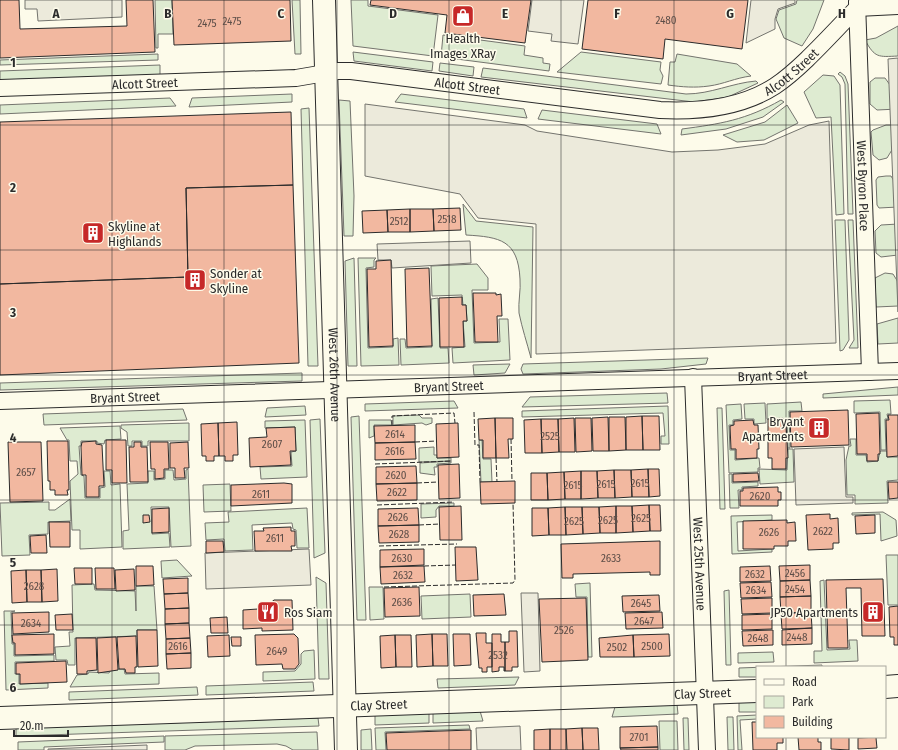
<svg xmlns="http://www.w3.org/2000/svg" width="898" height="750" font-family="'Fira Sans Condensed',sans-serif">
	<rect width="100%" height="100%" fill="#fdfbea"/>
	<path fill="#deebd1" stroke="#74746e" d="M155,0H172L173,34H158V48H156Z
		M292,0H300L301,54H295Z
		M351,0H368V6L438,15L433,56L353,46Z
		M797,0H824L813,29L802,46L784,38L776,19L779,10L796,4Z
		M898,26V56C878,57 875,58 865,40L876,38Z
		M443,35L525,46L524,55L543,58V63L550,64L549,71L441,57Z
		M353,52L433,62L432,71L354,61Z
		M581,52L661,62L660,70L663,76L661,84L557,72Z
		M158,54V60L0,65V60Z
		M677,54L737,64L751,76C735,78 724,84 709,86C695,88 682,87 668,85L670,62H675Z
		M440,63L474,67L473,76L439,71Z
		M160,65V75L0,80V71Z
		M483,68L686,94C711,94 732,83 756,81L758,83L728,97L694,102L481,77Z
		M840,72L845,76L848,84L853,214H848L845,84L842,77L838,74Z
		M823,75L834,76L840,85L844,214L836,215L831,117L816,118L804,92Z
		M875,78H885L898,96V109L877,110L870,104V82Z
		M292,94V102L189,107L192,98Z
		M401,94L524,109L527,118L395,102Z
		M170,98L176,106L0,114V105Z
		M339,100L350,101L354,196L353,236H344Z
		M781,100L784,102L763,117L726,129L681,135L682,129C720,124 746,120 781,100Z
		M787,105L798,123L764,140L737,142L723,135L765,122Z
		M309,108L318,366H308L301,109Z
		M542,110L657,124L661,134L538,119Z
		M886,125H898V140L887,158L879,160L873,155L871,132L873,130Z
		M886,176H891L898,188V207L879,208L877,205L876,180L878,177Z
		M463,204L476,221L533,227L531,358C527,343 522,328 519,313C518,302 521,290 520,279C518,240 500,237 466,235Z
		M835,220H845L849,340L843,350L840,351Z
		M848,220H853L858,348H849L854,340Z
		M898,224V255L881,257L876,253L875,231L881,225Z
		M354,258L357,366H348L345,261Z
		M358,258H376L374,260V267L366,268L368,348L393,347V339L398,338L399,365L361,366Z
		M477,264L488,278V290H472L474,343L500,342L499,319H508L510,360L453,363L452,348L465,347L463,321H467L466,305H463L462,295L432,296L431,266Z
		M885,273L893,274L898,282V306L876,307L875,278Z
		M438,298L440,348H448L449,363L401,365L400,339H405L406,348L432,347L431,299Z
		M898,318V343L878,344L877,324Z
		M708,358L706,364L661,369L523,374L521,369L523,364Z
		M510,364L505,373L474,375L473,365Z
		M302,373V381L0,390V383Z
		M898,387V395L823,398V394Z
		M667,393L668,403L522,407L530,397Z
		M890,400L891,414H887L888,419H885L886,450H881L880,412L854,413V401Z
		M454,401L458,408L365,411V404Z
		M801,402L802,411H789L790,448H788L787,422H784L783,418L767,419V404Z
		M765,403L766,423L754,424V419H745L744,404Z
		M741,404L742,419L733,420V425H729L730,450H735V460L759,458L760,468H758V472L729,473L726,405Z
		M305,406L306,415L265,417L267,408Z
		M668,406L669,444H661V436H665L663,413L522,417V411Z
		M717,408H722L725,509H720Z
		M183,409L187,420L44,425L43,414Z
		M419,415L422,418H432V423L426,425L422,423L393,425V416Z
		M359,416L366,620H357L351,417Z
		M320,419L325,553L314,558L310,420Z
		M305,420L307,477L261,479L260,467L292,466L291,452L296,451L295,427L265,428V421Z
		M369,420H391L392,425H374V436L369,438Z
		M189,423V441H148V446H142V441H132V446H128L127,432L121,428V425Z
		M120,426L121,439L105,440L104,444L97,443V441H81V446H79L81,475L84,476L85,498H100V488L105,487L104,471H110L111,485L120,484L122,547L80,549V530H72L70,481L78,474L77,461H70L69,440H67L60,428Z
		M850,439H856V455H866L867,462L878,461L880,451H887V457H898V480L887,481L888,503L855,504V495H847L846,460L849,446H851Z
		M479,440H482L483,459H491L492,482H481Z
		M434,447V455H437V458H451V461L419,462V448Z
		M788,449H793L794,482L760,484L759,469L787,470Z
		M451,461V463L437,464V467H434L435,475L420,473V463Z
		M188,469L191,546L171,547L169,507H151L152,534L169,533L170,547L123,549V531L129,530L127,484L148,483V471H154V480L165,479V470H173L174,480L186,479V470Z
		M729,474H732V483L758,482V486L742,487V490H738L739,508H730Z
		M230,484L231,511L204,512L203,485Z
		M70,499L71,521L48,522V534L29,535L30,555L2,556L0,503L49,502V510H55Z
		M454,503V506H439L436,510V517L421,518V504Z
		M307,508L309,548H297L296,530L293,529L292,523L252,525L253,550L225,551L224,539L206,540L205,523L229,522L228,512Z
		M883,512L896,520L897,536L881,541L880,514L852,515V513Z
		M772,515V520L737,522L738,551L772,549V552L732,554L731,516Z
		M886,555H898V605H888Z
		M177,560L192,576L162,578L161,561Z
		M316,577L326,583L329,679H319Z
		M824,580L827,650L850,649L849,640H857L858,661L814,663V651H822L820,581Z
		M590,583L592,657H588L587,597H576L575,584Z
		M94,584L95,590L135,591L136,611V586H154L157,630H137V636L75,638V665H68L67,660H56L55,647L70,646L69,632H73L72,585Z
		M369,587H383L384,619L370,620Z
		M729,590L731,665H726L724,591Z
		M470,594L471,617L422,619L421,596Z
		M4,611H15L11,612L12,644H14V656L54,655V661L15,662V674H19V684L48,683V688L6,690Z
		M314,650L315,679L263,681V672L295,671L301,664V654L304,651Z
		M773,652L774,662L738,663V653Z
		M822,665V667H757V677H739V668Z
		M119,669H124L125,674L159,673V684L70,687L77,675L88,674L89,672L109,673L110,671Z
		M519,677L515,685L438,688L437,679Z
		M313,682L314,691L206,695V686Z
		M197,687L198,695L69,700V692Z
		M739,702H757V712H739Z
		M677,704L678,714L612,717L615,707Z
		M480,711L483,721L433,723V713Z
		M429,713V723L375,725V715Z
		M757,715V719L740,720L742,750H738L737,716Z
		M727,717H733L734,750H728Z
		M318,718L319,726L16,736V728Z
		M683,718H688L689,750H684Z
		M659,721H677L678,750H660Z
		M469,725L470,729L385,732L386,750H376L375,728Z
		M371,729L372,750H361V730Z
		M317,732L318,750H293L286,746L277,744L195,746L185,750H165V736Z
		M164,736V742L44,747V750H18V742Z"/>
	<path fill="#eceadb" stroke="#74746e" d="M25,0H122V17L38,21L37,9H25Z
		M532,0H584L578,44L551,41L552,34L528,31Z
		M751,0H795V3L778,9L775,19V29L746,43Z
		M898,58V312L888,59Z
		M365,104L525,125L537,131L672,152L718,150L765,144L809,125L829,121L836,343L536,354V224L478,218L460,194L365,176Z
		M470,241L471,263L392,268L391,260H378L377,244Z
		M844,447L846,497H853V503L796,505L794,449Z
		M309,549L311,585L206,589L205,553Z
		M521,593H538L540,671L524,672Z
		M520,726L521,750H477L476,728Z
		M147,745V750H48V749Z"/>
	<path fill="#f2b8a0" stroke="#2b2b2b" d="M0,0H19L20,29L127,26L126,0H153L155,52L0,58Z
		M172,0H290L291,41L174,45Z
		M371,0H531L525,43L445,33L447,15L370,5Z
		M588,0H748L742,49L665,39L663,59L582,49Z
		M291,112L293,185L186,188L188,277L0,284V122Z
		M293,185L299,363L0,375V284L188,277L186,188Z
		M460,208L461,230L434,231L433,209Z
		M410,209V232H388L387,210Z
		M410,209H433L434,231L410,232Z
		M387,210L388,232L363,233L362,211Z
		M391,260L393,346L369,347L367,269H376V261Z
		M429,268L432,346L407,347L405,269Z
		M473,293H496V295L501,294L502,316H497L498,342H475Z
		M462,297V305H466L467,321H463L464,347H440L439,298Z
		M848,410L849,445L791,447L790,412Z
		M879,413L880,454H878V461H867V454H857L856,414Z
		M888,415H898V456L887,457L886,420H889Z
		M642,416L643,450H626V417Z
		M642,416H659L660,450H643Z
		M608,417L609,451H593L592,418Z
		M609,417H625L626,450L609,451Z
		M495,418L496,458H483V440H479L478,419Z
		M495,418H513V439H508L509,458H496Z
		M574,418L575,452H559L558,419Z
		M575,418H591L592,451L576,452Z
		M541,419L542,453H525L524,420Z
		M541,419H558L559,452L542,453Z
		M768,419H783V423H786L788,458H786V469H772V458H768Z
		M753,420L754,425H758L759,449H757V458L736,459V449H731L730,426L734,425V421Z
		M237,422L238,455H233V461H225V456H219L218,423Z
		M218,423L219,456H214V461H206V456H202L201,424Z
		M458,423L459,457L437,458L436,424Z
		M415,425V442L375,443L374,426Z
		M295,427L296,451H290L291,465L250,467L249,438L267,437L266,428Z
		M106,440H126L127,483H112V470H106Z
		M47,441H68L69,490H67L68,495H55V490H50V481H48Z
		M96,441V444L102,445L104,486H99V497H86V475H82L81,447L82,442Z
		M8,442H41L43,501L10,502Z
		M134,442H141V447H147L148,482H130L129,447H134Z
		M150,442H168L169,469H164V478L155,479V469H151Z
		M188,442L189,468H184L185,478H175V468H170V443Z
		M415,442L416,459L375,460V443Z
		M459,464L460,498L439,499L438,465Z
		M416,466L417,483L376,484V467Z
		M648,469H659L660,496L649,497Z
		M648,469L649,497H632L631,470Z
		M614,470H631L632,497L615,498Z
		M614,470L615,498H598L597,471Z
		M581,471H597L598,498L581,499Z
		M581,471V499H565L564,472Z
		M564,472L565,499L548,500L547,473Z
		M531,473H547L548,500H531Z
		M758,473L759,481L733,482V474Z
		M515,481V503L481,504L480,482Z
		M888,482H898V498L889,499Z
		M284,483L292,484V503L231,506V485Z
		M417,483V500L377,501L376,484Z
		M778,487V492H781V500H778V506H740V491H743V488Z
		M649,505H660L661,531H650Z
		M649,505L650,531L633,532L632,506Z
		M461,506L462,540H440L439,507Z
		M616,506H632L633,532L616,533Z
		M616,506V533H600L599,507Z
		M565,507H582L583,534L566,535Z
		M565,507L566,535H549L548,508Z
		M582,507H599L600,533L583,534Z
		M169,508V532L152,533V509Z
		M418,508L419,525L378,526V509Z
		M532,508H548L549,535L532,536Z
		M830,514V519L838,518L839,543H833V549L808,550L806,515Z
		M143,515H149L150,522L143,523Z
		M875,515V533L856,534L855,516Z
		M787,520V523L795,522L796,541H788V546H774V549H743V521Z
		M49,522H70V547H50Z
		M419,525V542L379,543L378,526Z
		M291,527V531H295V546H291L292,551H255L254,531H264L263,528Z
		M46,535L47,553H31L30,536Z
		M206,541H223L224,552L206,553Z
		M660,541V575H650V572L573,574V578H562L561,544Z
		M455,547H476L478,580L456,581Z
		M424,549V565L380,567V550Z
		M810,565V580L780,581L779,566Z
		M136,566H153L154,585L136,586Z
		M424,566L425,582L381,584L380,567Z
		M770,566L771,581L740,582V567Z
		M74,568H92V584H75Z
		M95,568H114L115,589H96Z
		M57,569L58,601L42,602L41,570Z
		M134,569L135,590L116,591L115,570Z
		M26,570L27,602L12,603L11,571Z
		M26,570H41L42,602H27Z
		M188,578V593L164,594L163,579Z
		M883,579L885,636H862L861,588H846L848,648H828L826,580Z
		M810,580L811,596L780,597V581Z
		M771,582L772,597L741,598L740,583Z
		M419,587L420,616L385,617L384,588Z
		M188,593L189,608L165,609L164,594Z
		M504,594L506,615L474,616L473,595Z
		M659,595L660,611L623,612L622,596Z
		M811,596V612L781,613L780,597Z
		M586,598L588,660L542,662L539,599Z
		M772,598V613L742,614L741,599Z
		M274,600H292L293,630L262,631V628L243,629V610L258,609V606L268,605Z
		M898,606V645H894V637H890L889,607Z
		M189,608V623L165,624V609Z
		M49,612V632L13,634L12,613Z
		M662,612L663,628L626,629L625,613Z
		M811,612L812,628L782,629L781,614Z
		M72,614L73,630H56L55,615Z
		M772,614V629L742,630V615Z
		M227,617L228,633H211L210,618Z
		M189,623L190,638L166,639L165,624Z
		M812,628V644L782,645V630Z
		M137,630H157L158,666L138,667Z
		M773,630V645L743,646L742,631Z
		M509,631H517L518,667H512V671H505V642H509Z
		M476,633H486V643H492V667H487V672H482V668H479Z
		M54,634V654L15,655V643H13L12,635Z
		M294,634L298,638L299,664L295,669H283L282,664L256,665L255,635Z
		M432,634L433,666L417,667L416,635Z
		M432,634H447L448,666H433Z
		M453,634H470L471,665L454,666Z
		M492,634H501V642H505V671H504V667H499V671L492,672Z
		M669,634L670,656L634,657L633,635Z
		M229,635L230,656L208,657L207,636Z
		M395,635L396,667L381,668L380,636Z
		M395,635H411L412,667H396Z
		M633,635L634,657H600L599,638Z
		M136,636L137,667H135V673H126L125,669H119L117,637Z
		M116,637L118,670L98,673L97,638Z
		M231,637H241V646H232Z
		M76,638H96L97,670L87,671V674H77Z
		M190,638L191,653L166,654V639Z
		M191,653V668L167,669L166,654Z
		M66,661L67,682L20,684V674H16V663Z
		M752,722H757V737H783V743H777V750H753Z
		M657,726L658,747L620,748V727Z
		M582,728H598L599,750H583Z
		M582,728L583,750H567L566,729Z
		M550,729H566V750H550Z
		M550,729V750H534V730Z
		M471,730V750H387L386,733Z
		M798,737H818V742H821V750H799Z
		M831,737H849V750L831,749Z
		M879,737L876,738L877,748L858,749V738Z
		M658,747V750H621L620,748Z"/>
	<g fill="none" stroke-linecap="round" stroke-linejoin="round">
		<g stroke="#2b2b2b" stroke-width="18">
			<g id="street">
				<path id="s1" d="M857,2L870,372"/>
				<path id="s2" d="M0,88L296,78L337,71H351L660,110C700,112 741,108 775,86C803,67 833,32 857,8L898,6"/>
				<path id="s3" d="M693,377L707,750"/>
				<path id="s4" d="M0,401L898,371"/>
			</g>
		</g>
		<g stroke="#2b2b2b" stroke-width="24">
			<g id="secondary">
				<path id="s5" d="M324,0L346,750"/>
				<path d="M885,687L898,686"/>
				<path id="s6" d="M0,718L757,691"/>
			</g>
		</g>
		<use href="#street" stroke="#fdfbea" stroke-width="16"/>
		<use href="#secondary" stroke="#fdfbea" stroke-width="22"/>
		<path stroke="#2b2b2b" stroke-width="1" stroke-dasharray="5 2" stroke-linecap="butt" d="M474,412L475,445H479L480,482
			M392,425V416L454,413L455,423
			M511,439L512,481
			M415,442L437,441
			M496,458L497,482
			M375,464L452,461
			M417,483L438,482
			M377,505L454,502
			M419,525L440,524
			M379,546L457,544
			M424,566L456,565
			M384,587L513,583L515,580L513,503"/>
	</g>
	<path fill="none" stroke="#2b2b2b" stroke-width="1" stroke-opacity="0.55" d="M112,0V750M224,0V750M337,0V750M449,0V750M561,0V750M674,0V750M786,0V667M0,125H898M0,250H898M0,375H898M0,500H898M0,625H898M786,737V750"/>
	<defs>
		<g id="shop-square" transform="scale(1.15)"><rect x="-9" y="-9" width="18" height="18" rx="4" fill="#c62828" stroke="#fdfbea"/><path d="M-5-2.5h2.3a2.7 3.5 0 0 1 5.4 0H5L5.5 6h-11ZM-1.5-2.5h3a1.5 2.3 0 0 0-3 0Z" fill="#fff"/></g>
		<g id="building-square" transform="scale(1.15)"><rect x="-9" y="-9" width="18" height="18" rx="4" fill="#c62828" stroke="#fdfbea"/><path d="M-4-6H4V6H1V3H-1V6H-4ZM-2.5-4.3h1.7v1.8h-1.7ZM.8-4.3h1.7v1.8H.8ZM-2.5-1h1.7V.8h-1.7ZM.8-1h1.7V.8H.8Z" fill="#fff"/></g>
		<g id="restaurant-square" transform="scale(1.15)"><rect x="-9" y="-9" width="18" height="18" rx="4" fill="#c62828" stroke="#fdfbea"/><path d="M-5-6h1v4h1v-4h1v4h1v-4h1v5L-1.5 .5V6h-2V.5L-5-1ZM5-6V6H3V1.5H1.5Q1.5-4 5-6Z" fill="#fff"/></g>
	</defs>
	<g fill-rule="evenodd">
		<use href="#shop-square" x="463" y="16"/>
		<use href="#building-square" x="93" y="233"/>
		<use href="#building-square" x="195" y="280"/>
		<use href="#building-square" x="819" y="428"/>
		<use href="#restaurant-square" x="268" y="612"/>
		<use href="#building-square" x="873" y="612"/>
	</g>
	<g text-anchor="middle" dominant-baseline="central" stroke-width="3" stroke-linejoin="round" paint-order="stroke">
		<g font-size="11" fill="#5d4e48">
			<text x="666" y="20">2480</text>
			<text x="232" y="21">2475</text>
			<text x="207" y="23">2475</text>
			<text x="447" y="219">2518</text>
			<text x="399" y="221">2512</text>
			<text x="395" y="434">2614</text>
			<text x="550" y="436">2525</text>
			<text x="272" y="444">2607</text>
			<text x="395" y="451">2616</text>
			<text x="26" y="472">2657</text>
			<text x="396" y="475">2620</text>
			<text x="640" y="483">2615</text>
			<text x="606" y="484">2615</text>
			<text x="573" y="485">2615</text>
			<text x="397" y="492">2622</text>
			<text x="261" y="494">2611</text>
			<text x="760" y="496">2620</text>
			<text x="398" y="517">2626</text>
			<text x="641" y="518">2625</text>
			<text x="608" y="520">2625</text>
			<text x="574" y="521">2625</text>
			<text x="823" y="531">2622</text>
			<text x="769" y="532">2626</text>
			<text x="399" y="534">2628</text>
			<text x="275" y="538">2611</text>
			<text x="402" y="558">2630</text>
			<text x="611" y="558">2633</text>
			<text x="795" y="573">2456</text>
			<text x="755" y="574">2632</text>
			<text x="403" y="575">2632</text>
			<text x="34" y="586">2628</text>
			<text x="795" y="589">2454</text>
			<text x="756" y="590">2634</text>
			<text x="402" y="602">2636</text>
			<text x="641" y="603">2645</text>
			<text x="644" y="621">2647</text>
			<text x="31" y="623">2634</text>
			<text x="564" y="630">2526</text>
			<text x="797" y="637">2448</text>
			<text x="758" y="638">2648</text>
			<text x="178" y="646">2616</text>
			<text x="652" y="646">2500</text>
			<text x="617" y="647">2502</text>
			<text x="277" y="651">2649</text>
			<text x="498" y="655">2532</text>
			<text x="639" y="737">2701</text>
		</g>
		<g font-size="13" fill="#2b2b2b" stroke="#fdfbea" text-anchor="start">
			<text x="463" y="38" text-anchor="middle">Health<tspan x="463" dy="15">Images XRay</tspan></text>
			<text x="108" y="226">Skyline at<tspan x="108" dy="15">Highlands</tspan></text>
			<text x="210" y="273">Sonder at<tspan x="210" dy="15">Skyline</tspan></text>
			<text x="804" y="421" text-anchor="end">Bryant<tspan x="804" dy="15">Apartments</tspan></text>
			<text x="284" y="612">Ros Siam</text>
			<text x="858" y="612" text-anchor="end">JP50 Apartments</text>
		</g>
		<g font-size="13" fill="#2b2b2b" stroke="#fdfbea">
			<text stroke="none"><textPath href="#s2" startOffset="804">Alcott Street</textPath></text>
			<text stroke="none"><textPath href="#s2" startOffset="145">Alcott Street</textPath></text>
			<text stroke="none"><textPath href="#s2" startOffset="469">Alcott Street</textPath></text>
			<text stroke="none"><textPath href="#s1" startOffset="184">West Byron Place</textPath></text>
			<text stroke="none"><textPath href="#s5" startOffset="375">West 26th Avenue</textPath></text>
			<text stroke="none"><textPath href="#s4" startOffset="773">Bryant Street</textPath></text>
			<text stroke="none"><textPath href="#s4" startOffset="449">Bryant Street</textPath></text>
			<text stroke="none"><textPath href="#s4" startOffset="125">Bryant Street</textPath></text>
			<text stroke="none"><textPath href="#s3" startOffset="187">West 25th Avenue</textPath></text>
			<text stroke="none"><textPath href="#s6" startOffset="703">Clay Street</textPath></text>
			<text stroke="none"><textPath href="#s6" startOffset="379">Clay Street</textPath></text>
		</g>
	</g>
	<g font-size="13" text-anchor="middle" font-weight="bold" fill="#2b2b2b" stroke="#fdfbea" stroke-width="3" stroke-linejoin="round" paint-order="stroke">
		<text x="56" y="18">A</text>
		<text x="168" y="18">B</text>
		<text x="281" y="18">C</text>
		<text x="393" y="18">D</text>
		<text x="505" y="18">E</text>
		<text x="617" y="18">F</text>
		<text x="730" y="18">G</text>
		<text x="842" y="18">H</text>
		<text x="13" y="67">1</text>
		<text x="13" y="192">2</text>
		<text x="13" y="317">3</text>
		<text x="13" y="442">4</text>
		<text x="13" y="567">5</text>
		<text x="13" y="692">6</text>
	</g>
	<rect x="756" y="666" width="130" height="72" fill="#fdfbea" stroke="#a9a89e"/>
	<rect x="764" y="679" width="20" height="6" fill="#fdfbea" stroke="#a9a89e"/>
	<text x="792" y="686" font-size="12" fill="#2b2b2b">Road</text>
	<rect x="764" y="696" width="20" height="12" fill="#deebd1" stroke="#a9a89e"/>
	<text x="792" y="706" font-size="12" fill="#2b2b2b">Park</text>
	<rect x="764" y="716" width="20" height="12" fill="#f2b8a0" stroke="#a9a89e"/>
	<text x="792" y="726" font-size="12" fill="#2b2b2b">Building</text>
	<path d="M14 730v6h54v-6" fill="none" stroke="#2b2b2b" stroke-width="2"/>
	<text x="20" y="730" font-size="12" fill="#2b2b2b" stroke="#fdfbea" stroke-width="3" paint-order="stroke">20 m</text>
</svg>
